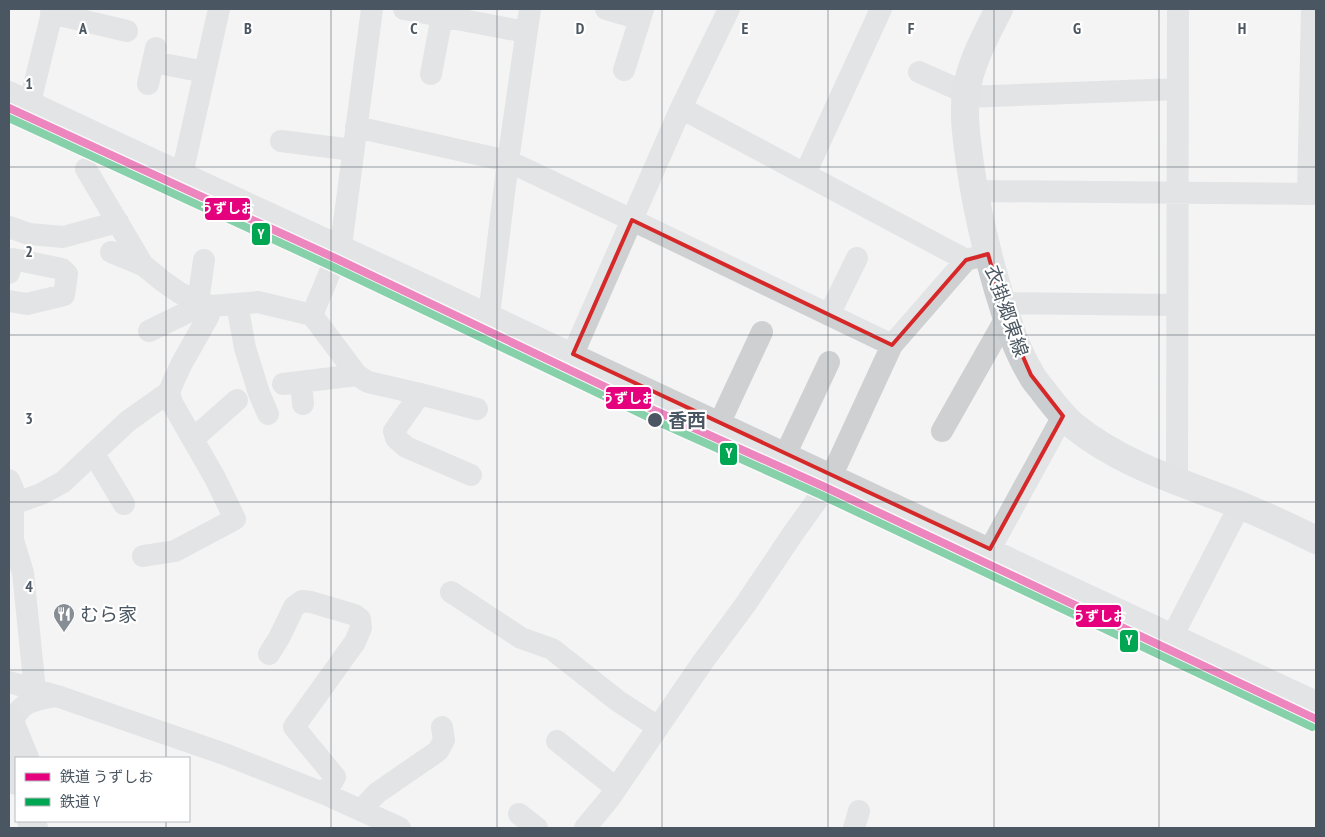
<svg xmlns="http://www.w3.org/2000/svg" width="1325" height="837" font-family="'PT Sans Narrow','Noto Sans JP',sans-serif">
	<rect width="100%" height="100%" fill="#f4f4f4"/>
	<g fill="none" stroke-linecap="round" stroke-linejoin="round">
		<path stroke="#ced0d2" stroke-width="22" d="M404,9L526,32
			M606,9L640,19L643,9
			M51,13L127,31
			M153,62L205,72
			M624,70L640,19
			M919,72L966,93
			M431,74L442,16
			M148,84L156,48
			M9,92C172,170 338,244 502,321C774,447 1045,575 1316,702
			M966,97L1178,89
			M30,102L53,9
			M681,108L966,260
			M356,127L508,161L632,220L892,345
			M281,141L353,150
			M86,169L143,265
			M182,174L219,9
			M805,174L881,9
			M974,191L1316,194
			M1308,194L1312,9
			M9,227L29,234L63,237L118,222
			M111,252L143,265L164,282L180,293L198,302L212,306L258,302L312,315L341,246L372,9
			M9,273L13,259L62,269L67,274L64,295L27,304L9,301
			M198,302L204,260
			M1002,303L1177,305
			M237,304L245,348L259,393L268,414
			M312,315L357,375L368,382L420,394L394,431L396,438L406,447L471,475
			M489,315L508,161L530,9
			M829,315L857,258
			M149,331L188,312L194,300
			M573,354L681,108L729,9
			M301,382L303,404
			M283,384L357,375
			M420,394L477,409
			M720,422L762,332
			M942,431L1006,318
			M193,439L237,400
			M786,453L829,362
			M94,454L124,504
			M9,480L13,489V540L23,573L35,690
			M1177,482L1178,9
			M13,504L41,494L63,482L128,421L169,392
			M990,549L1063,416
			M143,556L175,551L235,519L215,478L172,403L169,392L174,380L182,363L208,317L212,306
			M451,592L521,638L552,649L618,701L658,727
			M1173,635L1240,505
			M269,654L279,638L294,607L302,601L311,602L355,615L360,619L361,628L355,642L294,727L335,777L325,794
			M9,682L57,696L227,755L325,794L400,828
			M12,726C17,703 34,699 56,696
			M557,741L616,788
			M361,810L377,793L438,751L444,740L442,727
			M519,814L537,828
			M585,828L609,799L702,663L745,605L792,535L820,496L832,475L892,345L966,260L988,254
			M854,828L859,811"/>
		<path stroke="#caced1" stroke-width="28" d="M999,9C986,35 970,63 966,93C963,117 967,141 970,164C976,207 986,249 998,290C1007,319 1015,348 1031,374C1034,381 1040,386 1044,392C1054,405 1062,416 1074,426C1122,465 1181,482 1237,504C1264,515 1290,527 1316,540
			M9,719L25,758
			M9,761L16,781
			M31,821L34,828"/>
		<g stroke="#fff" stroke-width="11">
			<path id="rail-1" d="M9,108L335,258L658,412L825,487L1316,719"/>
		</g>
		<g stroke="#fff" stroke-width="11">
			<path id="rail-2" d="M9,118L331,266L654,420L821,495L1312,727"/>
		</g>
		<use href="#rail-1" stroke="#e5007d" stroke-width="8"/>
		<use href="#rail-2" stroke="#00a651" stroke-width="8"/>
	</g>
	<path d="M0 0H1325V837H0ZM632,220L892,345L966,260L988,254L1006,318L1031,375L1063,416L990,549L573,354Z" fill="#f4f4f4" fill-opacity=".55" fill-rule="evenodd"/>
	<path fill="none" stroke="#d62828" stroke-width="4" stroke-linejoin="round" d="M632,220L892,345L966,260L988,254L1006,318L1031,375L1063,416L990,549L573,354Z"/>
	<path fill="none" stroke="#4a5661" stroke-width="1" stroke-opacity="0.55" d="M166,9V758M331,9V828M497,9V828M662,9V828M828,9V828M994,9V828M1159,9V828M9,167H1316M9,335H1316M9,502H1316M9,670H1316M166,821V828"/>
	<defs>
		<g id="restaurant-pin" transform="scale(1.125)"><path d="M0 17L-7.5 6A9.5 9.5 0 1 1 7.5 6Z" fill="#868d94" stroke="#fff"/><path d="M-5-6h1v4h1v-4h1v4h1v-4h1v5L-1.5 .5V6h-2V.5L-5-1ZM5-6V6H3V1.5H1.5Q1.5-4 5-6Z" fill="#fff"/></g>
	</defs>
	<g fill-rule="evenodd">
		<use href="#restaurant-pin" x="64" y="614"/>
	</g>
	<circle fill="#4a5661" stroke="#fff" stroke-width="2" cx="655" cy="420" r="8"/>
	<g text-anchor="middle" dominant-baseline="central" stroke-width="4.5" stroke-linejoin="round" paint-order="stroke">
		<g font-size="19" fill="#4a5661" stroke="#fff">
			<text transform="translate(1007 311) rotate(71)">衣掛郷東線</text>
		</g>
		<g font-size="19" font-weight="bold" fill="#4a5661" stroke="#fff" text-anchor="start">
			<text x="668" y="420">香西</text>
		</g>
		<g font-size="19" fill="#4a5661" stroke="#fff" text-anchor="start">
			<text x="80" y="614">むら家</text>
		</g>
	</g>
	<g font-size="16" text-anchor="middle" font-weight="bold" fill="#4a5661" stroke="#fff" stroke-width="4.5" stroke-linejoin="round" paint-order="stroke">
		<text x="83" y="34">A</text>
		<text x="248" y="34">B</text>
		<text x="414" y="34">C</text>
		<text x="580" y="34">D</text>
		<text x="745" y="34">E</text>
		<text x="911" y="34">F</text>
		<text x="1077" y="34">G</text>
		<text x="1242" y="34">H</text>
		<text x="29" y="89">1</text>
		<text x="29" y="257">2</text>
		<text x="29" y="424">3</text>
		<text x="29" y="592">4</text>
	</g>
	<g stroke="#fff" stroke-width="2">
		<rect x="204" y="197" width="47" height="24" rx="5" fill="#e5007d"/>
		<rect x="251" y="222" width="20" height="24" rx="5" fill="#00a651"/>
		<rect x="605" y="386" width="47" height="24" rx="5" fill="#e5007d"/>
		<rect x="719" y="442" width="19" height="24" rx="5" fill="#00a651"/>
		<rect x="1075" y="604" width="47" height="24" rx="5" fill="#e5007d"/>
		<rect x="1119" y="629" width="20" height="24" rx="5" fill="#00a651"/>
	</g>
	<g font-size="14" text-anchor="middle" font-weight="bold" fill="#fff">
		<text x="227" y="213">うずしお</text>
		<text x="261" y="239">Y</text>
		<text x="628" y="403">うずしお</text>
		<text x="729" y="458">Y</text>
		<text x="1099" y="621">うずしお</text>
		<text x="1129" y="645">Y</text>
	</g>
	<rect width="1325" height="837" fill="none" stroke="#4a5661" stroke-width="20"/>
	<rect x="15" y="757" width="175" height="65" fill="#ffffff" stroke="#b7bbc0"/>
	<rect x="25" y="773" width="25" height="8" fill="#e5007d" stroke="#b7bbc0"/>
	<text x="60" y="782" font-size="15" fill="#4a5661">鉄道 うずしお</text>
	<rect x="25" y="798" width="25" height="8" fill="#00a651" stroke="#b7bbc0"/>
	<text x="60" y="807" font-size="15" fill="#4a5661">鉄道 Y</text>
</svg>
